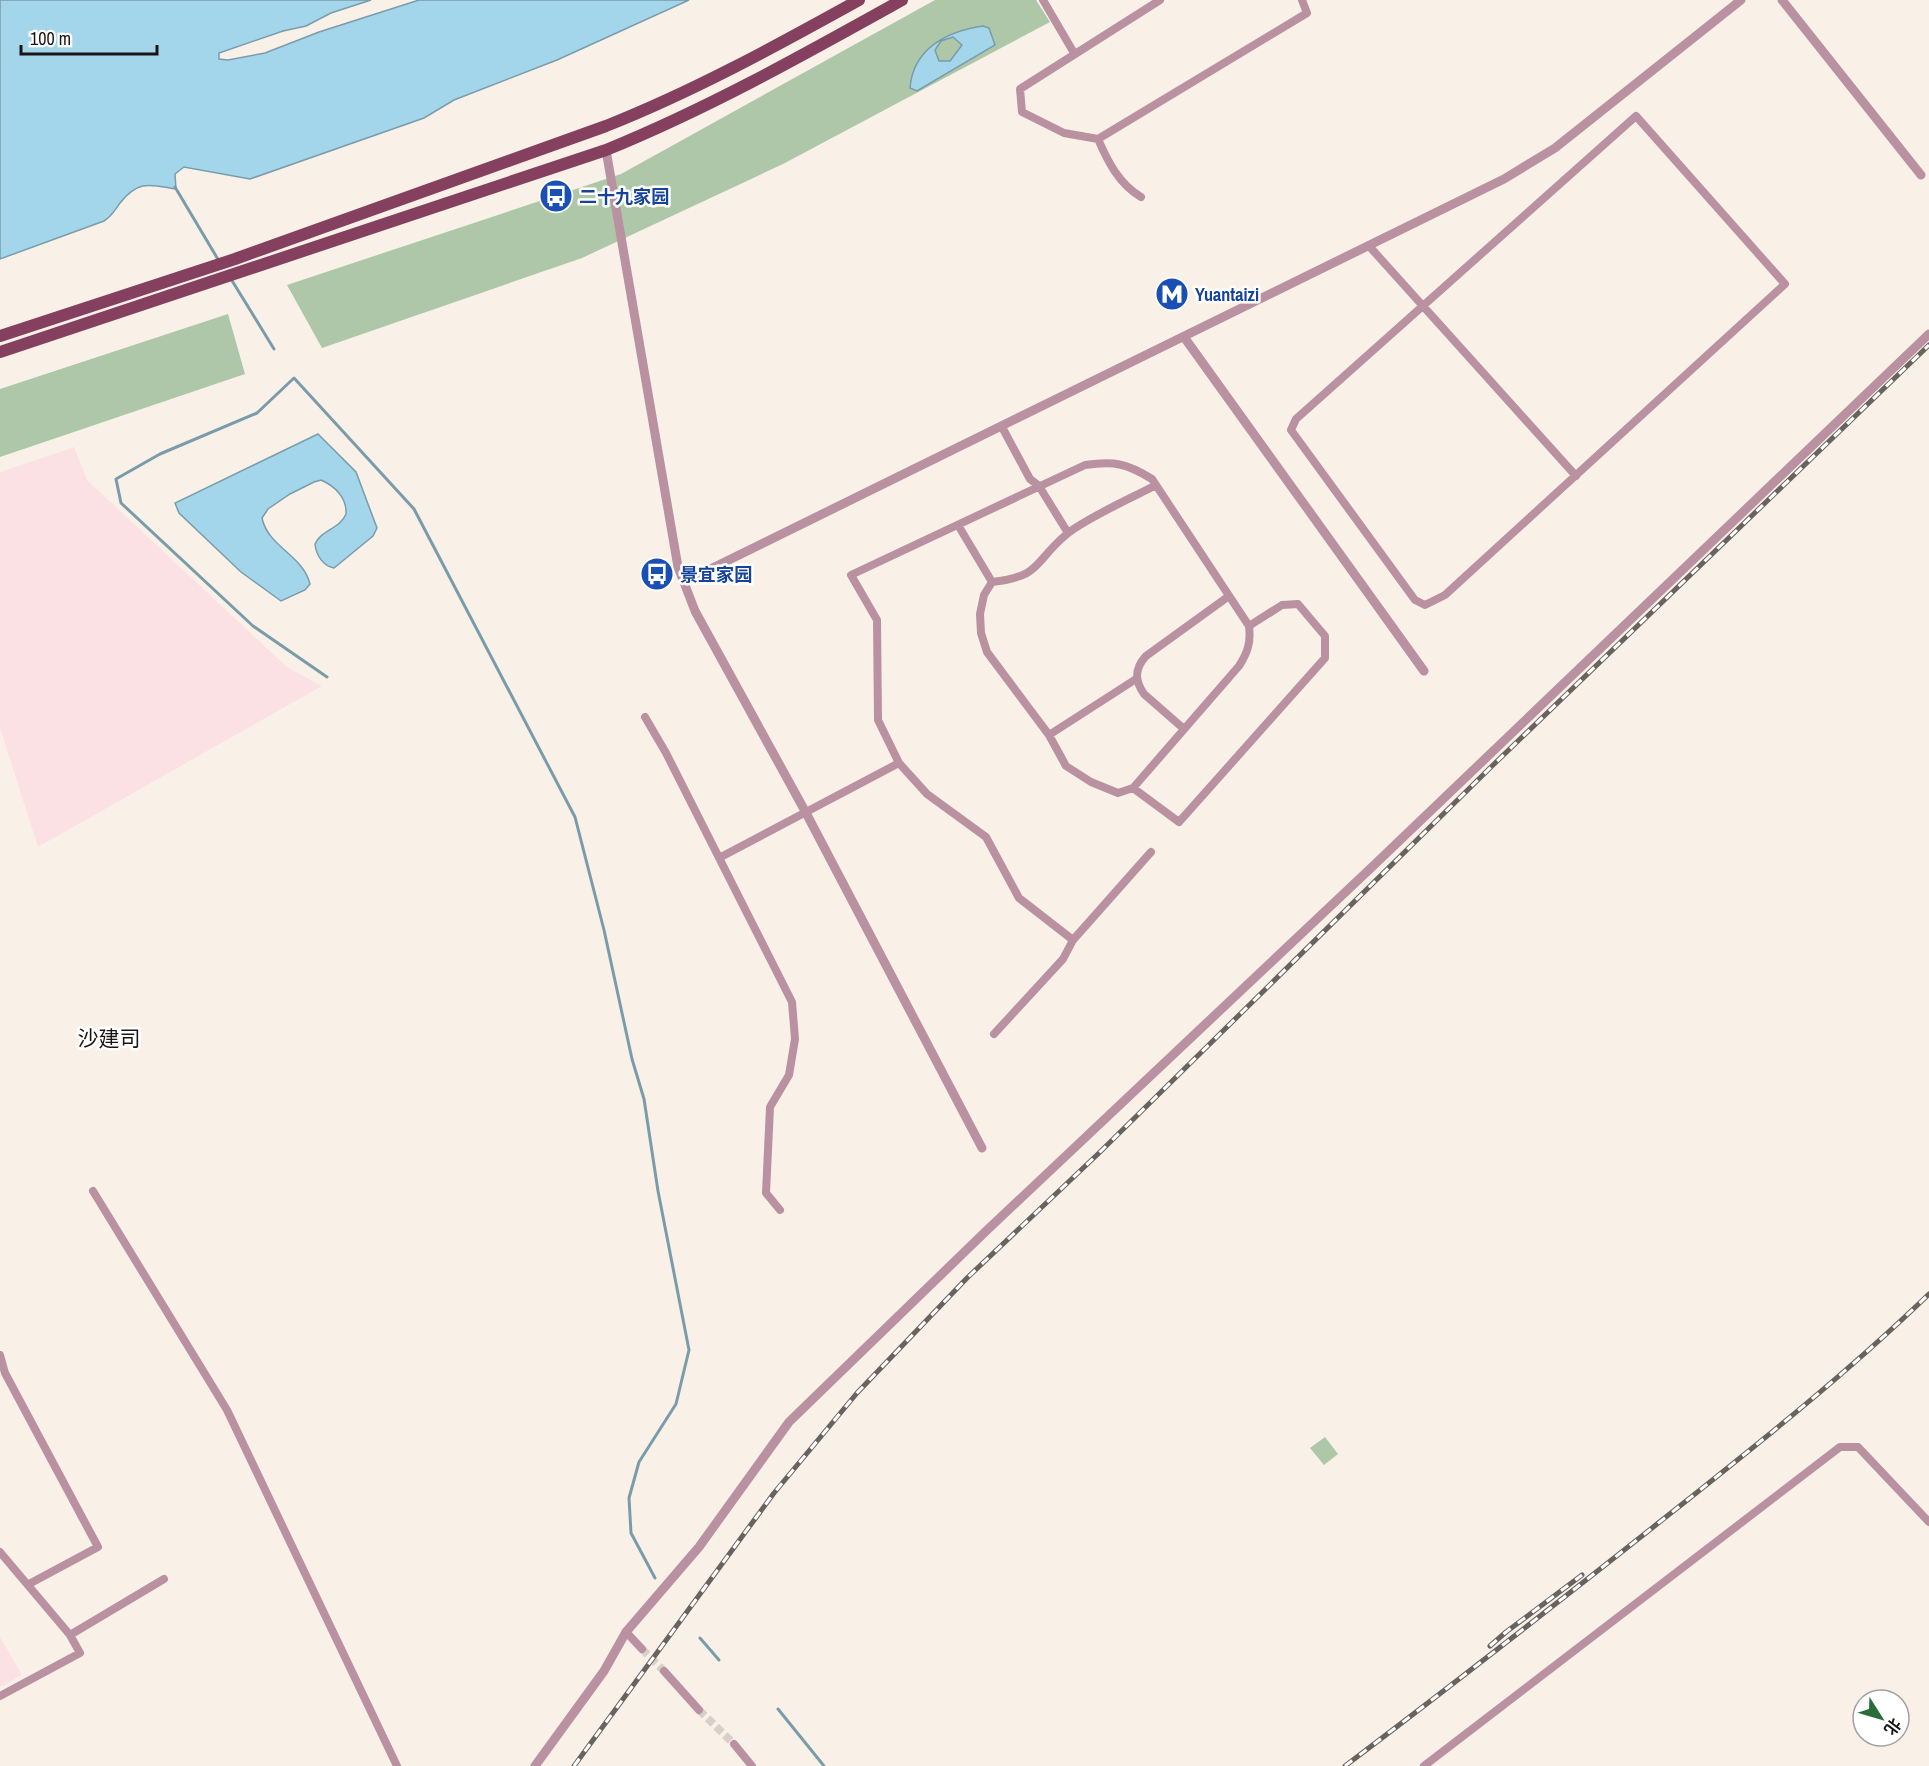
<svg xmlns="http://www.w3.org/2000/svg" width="1929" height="1766" font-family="'Archivo Narrow','Noto Sans SC',sans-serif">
	<rect width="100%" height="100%" fill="#f9f1e8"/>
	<path fill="#fbe1e4" d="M74,447L87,480L287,667L322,686L38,847L0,728V472Z
		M0,1637L22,1675L0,1687Z"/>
	<path fill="#aec7a9" d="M935,0H1036L1050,22L783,164L582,258L322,348L287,285L621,174Z
		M228,314L245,374L0,457V389Z
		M1325,1437L1338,1454L1324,1465L1310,1448Z"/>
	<path fill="#a4d6eb" stroke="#7a9caa" stroke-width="1.5" fill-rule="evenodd" d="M0,0H371L331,13L306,26L283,31L219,53V59L228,60L265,53L319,32L419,0H689L557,60L454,100L424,118L250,179L184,167L175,174L176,189C151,185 139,179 120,203C115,210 112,216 104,221L0,259Z
		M983,26L989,28L995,45L917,91L910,88C913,48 948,31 983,26ZM953,37L962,45L950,61H939L935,50L941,41Z
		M318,434L356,472L377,528L373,536L334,568C323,566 316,555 315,544C321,530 340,529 346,514C347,498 335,486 321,480L314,482L290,494L268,509L262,518C268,547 303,555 310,584L305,590L281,601L241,572L179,513L175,503Z"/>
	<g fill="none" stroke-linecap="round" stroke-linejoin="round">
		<path stroke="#7a9caa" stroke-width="3" d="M175,187L219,261
			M231,279L274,349
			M327,677L253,626L121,503L116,479L160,454L257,413L294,378L414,509L575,817L604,930L632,1059L644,1099L658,1191L689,1350L676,1404L639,1462L629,1498L631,1533L655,1578
			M700,1638L719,1660
			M778,1709L824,1766"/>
		<path stroke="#d7d0c8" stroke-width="8" stroke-dasharray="8 4" stroke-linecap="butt" d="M642,1649L664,1671
			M699,1710L734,1744"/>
		<path stroke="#ba91a1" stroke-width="8" d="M1043,0L1074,53
			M1160,0L1020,89L1022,112L1064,133L1098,139L1307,13L1302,0
			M1636,116L1785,284L1445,595L1425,605L1415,600L1291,430L1296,419Z
			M1098,139C1108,162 1119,184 1141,197
			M1369,246L1576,476
			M1002,427L1030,479L1039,486L1068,533
			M958,525L992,582
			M992,582L984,595L980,614L981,633L987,652L1049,735L1066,766L1091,782L1118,793L1133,788L1239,666C1248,652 1251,642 1249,626L1152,479C1126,463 1114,461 1085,465L851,575L877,620L878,720L899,763L927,794L986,837L1019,898L1073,940
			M992,582C1043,576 1033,562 1067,534C1086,518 1132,498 1156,485
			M645,717L666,753L792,1002L795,1039L789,1075L770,1107L766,1193L780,1210
			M1184,729L1144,694C1134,680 1135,668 1146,656L1229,596
			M1049,735L1136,679
			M1133,788L1179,822L1325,658V636L1298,604L1282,605L1249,626
			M719,858L899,763
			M994,1034L1063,959L1073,940L1151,852
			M93,1191L227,1410L397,1766
			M0,1355L5,1373L98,1547L29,1584
			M0,1552L70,1635L80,1653L0,1696
			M626,1632L642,1649
			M70,1635L164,1579
			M664,1671L699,1710
			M734,1744L752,1766
			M1424,1766L1840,1447H1858L1929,1522"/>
		<path stroke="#ba91a1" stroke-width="9" d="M1782,0L1921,175
			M606,150L678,567L695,611L805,811L982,1148
			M1184,337L1424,671
			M684,582L1504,179L1555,148L1741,0
			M535,1766L604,1671L626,1632L699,1547L789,1422L984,1233L1372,867L1929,334"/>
		<path stroke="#84405e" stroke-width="12" d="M0,336L235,259L606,126C694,91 776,46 859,0
			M0,352L606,150C709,108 805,54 902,0"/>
		<g stroke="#68635e" stroke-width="5">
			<path id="rail" d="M1490,1646L1506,1632L1582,1575
				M574,1766L774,1493L857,1393L967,1278L1099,1153L1491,767L1929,345
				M1345,1766C1447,1689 1547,1611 1647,1532C1744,1455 1840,1380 1929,1294"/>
		</g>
		<use href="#rail" stroke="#fff" stroke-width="3" stroke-dasharray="9" stroke-linecap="butt"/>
	</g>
	<defs>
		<g id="bus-disc" transform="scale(1.725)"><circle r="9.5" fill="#1a4fb4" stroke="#fff"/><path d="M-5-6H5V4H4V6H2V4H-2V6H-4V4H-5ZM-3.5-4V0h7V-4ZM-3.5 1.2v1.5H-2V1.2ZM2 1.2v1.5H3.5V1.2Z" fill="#fff"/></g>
		<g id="metro-disc" transform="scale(1.725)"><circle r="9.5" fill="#1a4fb4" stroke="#fff"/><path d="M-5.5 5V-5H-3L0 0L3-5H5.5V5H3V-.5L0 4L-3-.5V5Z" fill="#fff"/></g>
	</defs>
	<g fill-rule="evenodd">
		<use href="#bus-disc" x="556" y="196"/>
		<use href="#metro-disc" x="1172" y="294"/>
		<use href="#bus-disc" x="657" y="574"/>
	</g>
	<g text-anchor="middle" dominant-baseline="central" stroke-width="5" stroke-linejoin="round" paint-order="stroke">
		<g font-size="18" font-weight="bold" fill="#164399" stroke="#fff" text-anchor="start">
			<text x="579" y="196">二十九家园</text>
			<text x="1195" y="294">Yuantaizi</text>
			<text x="680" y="574">景宜家园</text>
		</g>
		<g font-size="21" fill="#181512" stroke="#fff">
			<text x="109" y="1038">沙建司</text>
		</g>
	</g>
	<g transform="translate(1881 1718) rotate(127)"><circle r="28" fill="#ffffff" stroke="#a3a1a0" stroke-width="1.5"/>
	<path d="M0-4.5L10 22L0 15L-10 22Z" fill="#2a6d38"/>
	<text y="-9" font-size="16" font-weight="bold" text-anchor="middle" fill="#181512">北</text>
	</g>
	<path d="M21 45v9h136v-9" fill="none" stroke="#181512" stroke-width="3"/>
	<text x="30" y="45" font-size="18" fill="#181512" stroke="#ffffff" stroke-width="4.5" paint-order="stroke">100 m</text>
</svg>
